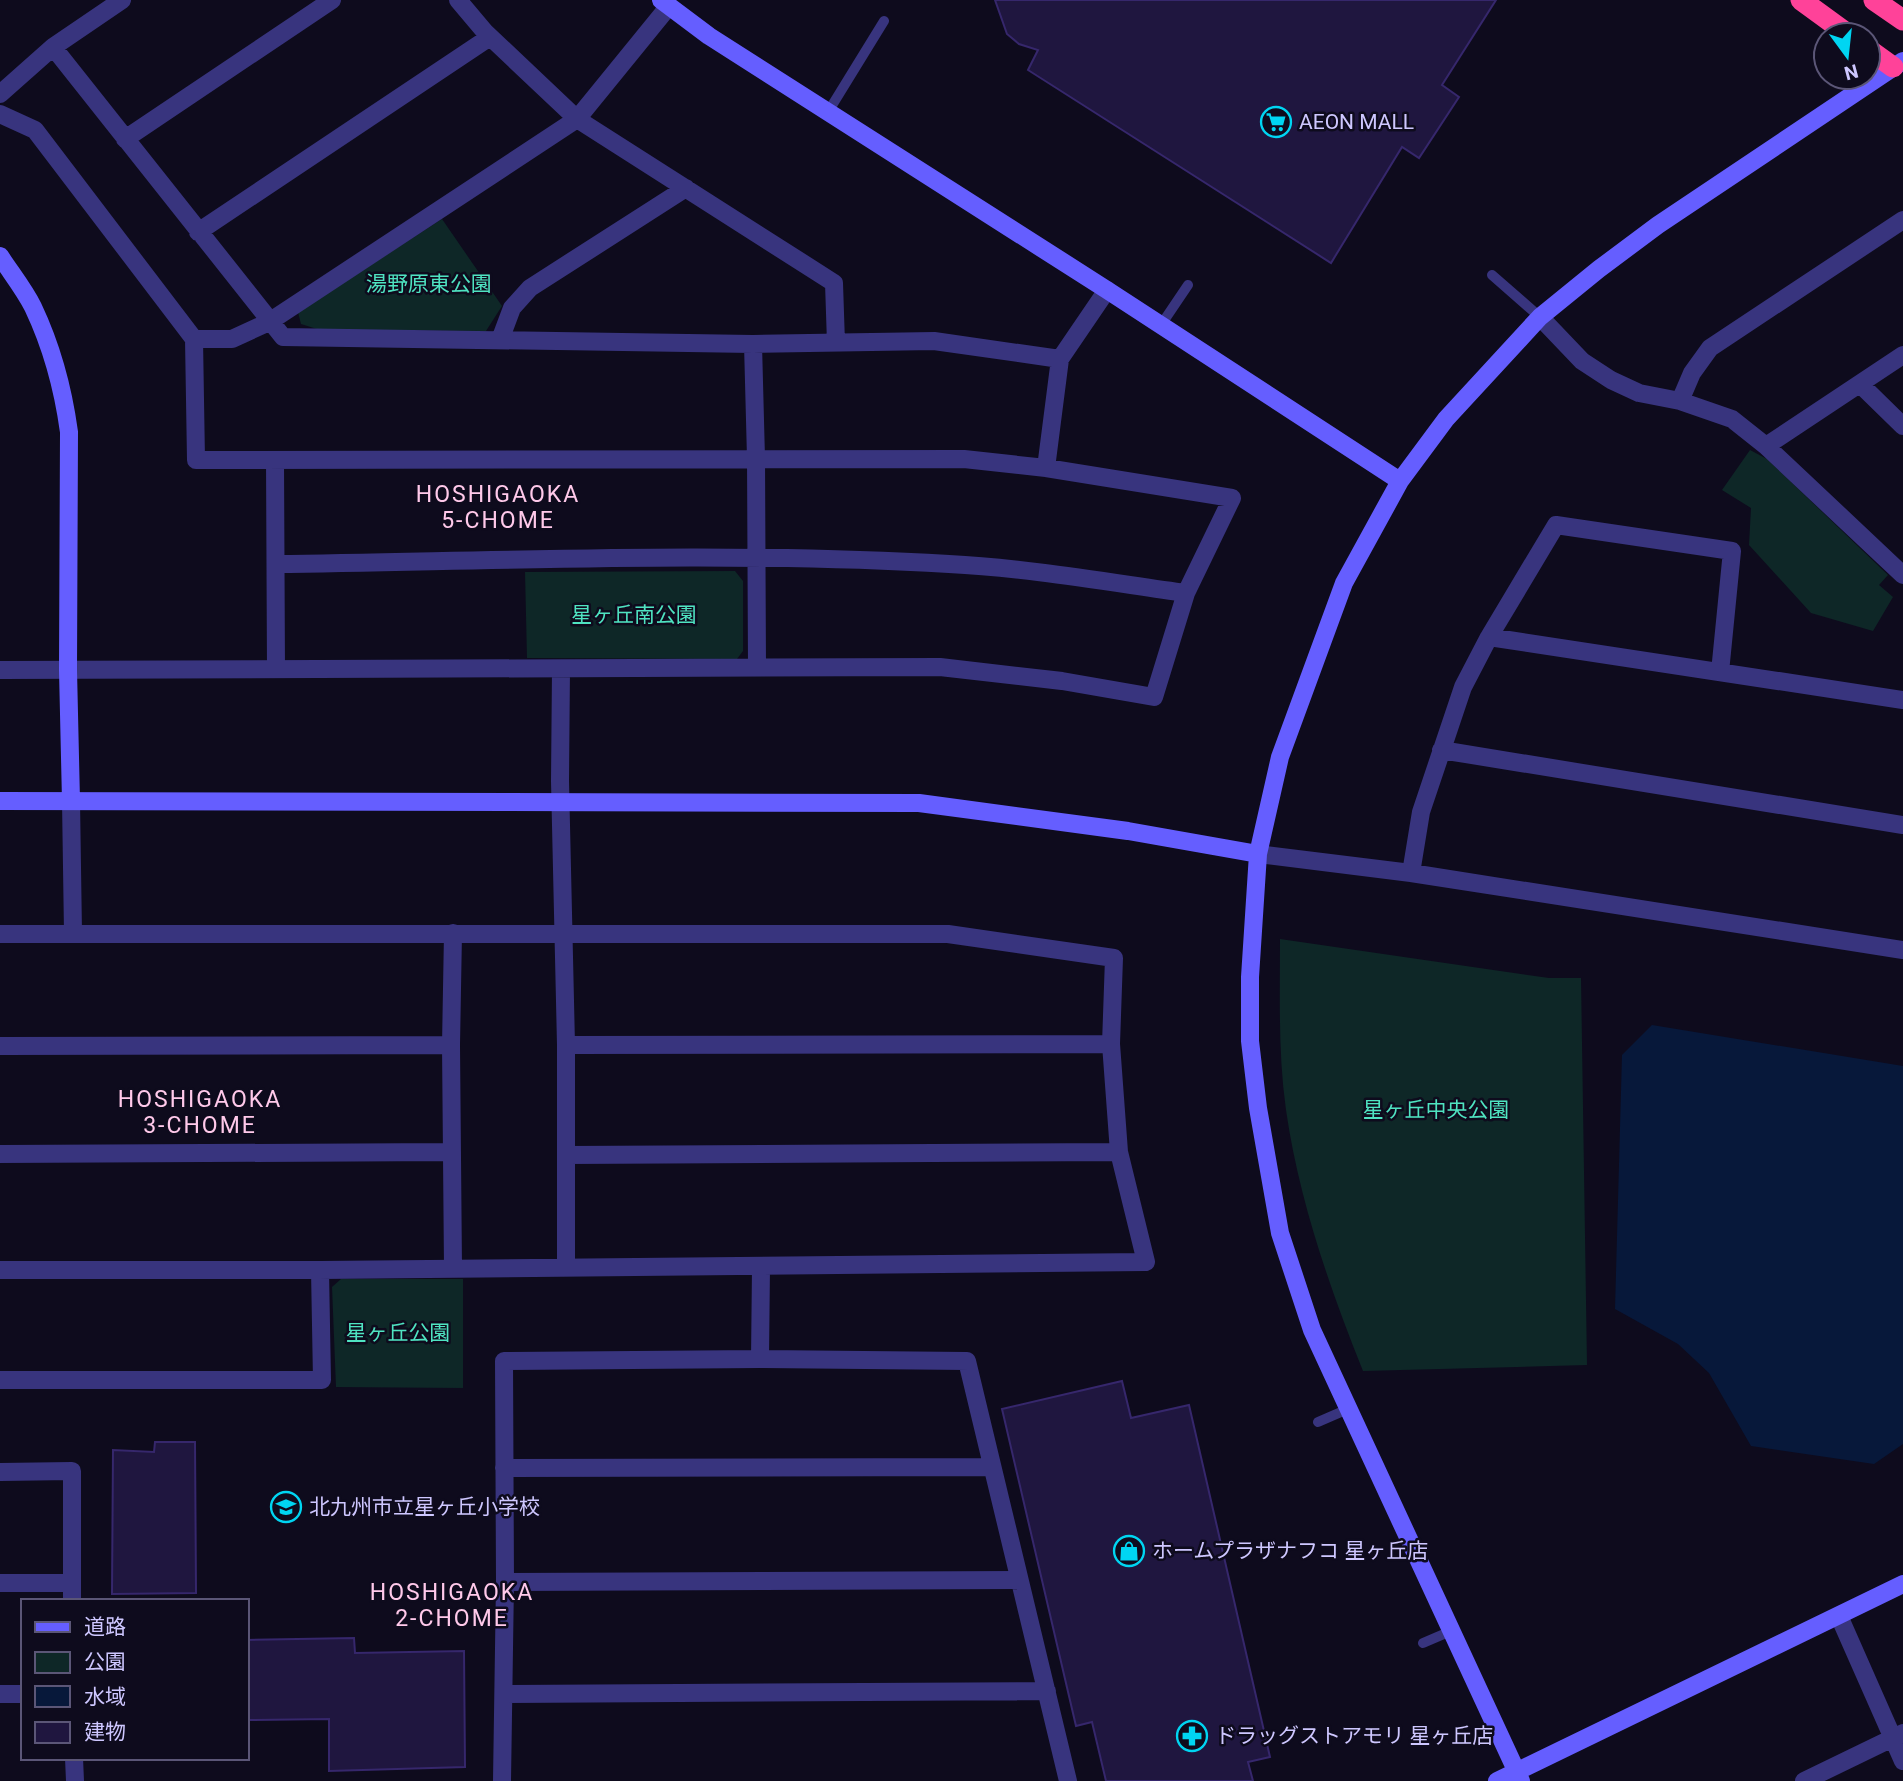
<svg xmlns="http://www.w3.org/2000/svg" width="1903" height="1781" font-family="Roboto,'Noto Sans JP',sans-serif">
	<rect width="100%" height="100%" fill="#0e0b1d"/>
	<path fill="#0e2727" d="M442,219L502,306L486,331L320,330L301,324L298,312Z
		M1750,450L1767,459L1888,575L1879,585L1893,597L1873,631L1811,613L1749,545L1751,508L1722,490Z
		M735,571L743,581V651L737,659L527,658L525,572Z
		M1280,939L1549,978H1581L1587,1365L1363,1371C1329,1286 1299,1200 1286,1110C1278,1053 1280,996 1280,939Z
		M341,1279H463V1388L336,1387L332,1287Z"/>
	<path fill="#07183a" d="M1652,1025L1903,1066V1444L1874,1464L1751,1446L1709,1373L1678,1344L1615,1309L1622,1055Z"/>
	<path fill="#1f163f" stroke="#36276c" stroke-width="2" d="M995,0H1496L1442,85L1459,97L1419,158L1402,147L1331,263L1028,70L1038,50L1019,44L1007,34Z
		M1122,1381L1131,1418L1189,1405L1270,1757L1248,1762L1253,1781H1106L1092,1722L1076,1726L1002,1409Z
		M155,1442H195L196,1593L112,1594L113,1450L154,1452Z
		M354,1638L355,1653L464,1651L465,1767L329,1771V1719L247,1720V1640Z"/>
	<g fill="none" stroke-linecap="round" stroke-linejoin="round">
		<path stroke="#38347e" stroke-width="10" d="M828,112L884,21
			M1492,275L1540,317
			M1161,325L1188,285
			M1318,1422L1348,1409
			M1423,1643L1451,1631"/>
		<path stroke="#38347e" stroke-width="18" d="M458,0L485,32L577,119L834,283L836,343
			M53,47L122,0
			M0,94L53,47L283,337L753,344L934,341L1060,359
			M0,114L35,130L194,339L196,460L964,459L1046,468L1232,498L1186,593L1154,697L1062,681L940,667L0,670
			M125,139L332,0
			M198,232L490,37
			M1540,317L1582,361L1611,380L1639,393L1680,401L1732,419L1766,446L1903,575
			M194,339H232L269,322L577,119L669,6
			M500,340L512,308L530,288L686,188
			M753,344L756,458L757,666
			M1860,384L1903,426
			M1680,401L1692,373L1710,348L1903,220
			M1766,446L1903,355
			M275,461L276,669
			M1046,468L1060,359L1107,290
			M276,564C500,561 725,551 949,564C1028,568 1107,582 1186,593
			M1489,637L1903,700
			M561,669L560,781L566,1045V1268
			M1441,750L1903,825
			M71,801L73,933
			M1258,854L1411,873L1903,950
			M1411,873L1421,812L1463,687L1489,637L1556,525L1732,551L1720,672
			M0,934H948L1114,958L1111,1044L1119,1152L1146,1262L320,1270H0
			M566,1045L1111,1044
			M0,1046L451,1045
			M0,1154L452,1152
			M566,1155L1119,1152
			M453,1268L451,1045L453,933
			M760,1359L761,1267
			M0,1380H322L320,1270
			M504,1468L992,1467
			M0,1472L72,1471V1601
			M505,1582L1019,1580
			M0,1583H71
			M1839,1616L1903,1761
			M0,1694H23
			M504,1694L1047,1691
			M74,1758L75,1781
			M502,1781L505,1582L504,1361L760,1359L967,1361L1068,1781
			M1804,1781L1903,1733"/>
		<path stroke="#655eff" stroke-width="18" d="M661,0L709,36L1107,290L1400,481
			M0,256C11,273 24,289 33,307C52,347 63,388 69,432L68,670L71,801
			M0,801L919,803L1128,831L1258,854
			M1497,1781L1903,1584
			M1521,1781L1312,1330L1280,1233L1258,1108L1250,1041V977L1258,854L1280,757L1344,583L1400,481L1446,419L1540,317L1599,269L1658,225L1903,61"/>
		<path stroke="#ff4299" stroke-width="21" d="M1801,0L1849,35
			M1874,0L1903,20
			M1868,49L1893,67"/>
	</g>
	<defs>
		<g id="supermarket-ring" transform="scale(1.575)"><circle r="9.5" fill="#0e0b1d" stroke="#00d5f2" stroke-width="1.5"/><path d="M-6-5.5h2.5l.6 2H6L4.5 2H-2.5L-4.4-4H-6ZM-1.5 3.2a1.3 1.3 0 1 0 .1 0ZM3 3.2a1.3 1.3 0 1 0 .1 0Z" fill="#00d5f2"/></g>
		<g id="school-ring" transform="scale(1.575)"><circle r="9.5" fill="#0e0b1d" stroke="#00d5f2" stroke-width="1.5"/><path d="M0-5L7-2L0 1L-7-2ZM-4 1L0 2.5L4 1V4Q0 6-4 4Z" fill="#00d5f2"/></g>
		<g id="shop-ring" transform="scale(1.575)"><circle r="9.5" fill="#0e0b1d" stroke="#00d5f2" stroke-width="1.5"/><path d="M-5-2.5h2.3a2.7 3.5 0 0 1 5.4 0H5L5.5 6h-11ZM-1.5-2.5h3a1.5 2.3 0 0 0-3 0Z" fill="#00d5f2"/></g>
		<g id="pharmacy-ring" transform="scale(1.575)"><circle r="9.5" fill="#0e0b1d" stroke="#00d5f2" stroke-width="1.5"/><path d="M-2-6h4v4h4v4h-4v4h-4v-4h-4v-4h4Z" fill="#00d5f2"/></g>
	</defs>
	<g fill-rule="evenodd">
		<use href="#supermarket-ring" x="1276" y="122"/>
		<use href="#school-ring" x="286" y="1507"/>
		<use href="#shop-ring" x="1129" y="1551"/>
		<use href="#pharmacy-ring" x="1192" y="1736"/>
	</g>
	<g text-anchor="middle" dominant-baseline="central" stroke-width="5" stroke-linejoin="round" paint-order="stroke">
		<g font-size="21" fill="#cec7ff" stroke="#0e0b1d" text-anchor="start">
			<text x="1299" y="122">AEON MALL</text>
			<text x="309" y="1507">北九州市立星ヶ丘小学校</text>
			<text x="1152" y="1551">ホームプラザナフコ 星ヶ丘店</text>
			<text x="1215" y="1736">ドラッグストアモリ 星ヶ丘店</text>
		</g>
		<g font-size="21" fill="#4fe3c1" stroke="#0e0b1d">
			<text x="429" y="284">湯野原東公園</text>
			<text x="634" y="615">星ヶ丘南公園</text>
			<text x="1436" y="1110">星ヶ丘中央公園</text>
			<text x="398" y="1333">星ヶ丘公園</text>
		</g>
		<g font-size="23" letter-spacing="2" fill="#ffc9ea" stroke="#0e0b1d">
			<text x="498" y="494">HOSHIGAOKA<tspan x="498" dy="26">5-CHOME</tspan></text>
			<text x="200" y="1099">HOSHIGAOKA<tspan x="200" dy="26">3-CHOME</tspan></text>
			<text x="452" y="1592">HOSHIGAOKA<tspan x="452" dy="26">2-CHOME</tspan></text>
		</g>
	</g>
	<rect x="21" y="1599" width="228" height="161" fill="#0e0b1d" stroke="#5b5677" stroke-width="2"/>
	<rect x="35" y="1622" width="35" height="10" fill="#655eff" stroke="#5b5677" stroke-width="2"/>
	<text x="84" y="1634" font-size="21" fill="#cec7ff">道路</text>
	<rect x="35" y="1652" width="35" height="21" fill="#0e2727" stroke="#5b5677" stroke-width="2"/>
	<text x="84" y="1669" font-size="21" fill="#cec7ff">公園</text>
	<rect x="35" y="1686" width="35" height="21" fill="#07183a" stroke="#5b5677" stroke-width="2"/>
	<text x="84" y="1704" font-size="21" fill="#cec7ff">水域</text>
	<rect x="35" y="1722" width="35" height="21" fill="#1f163f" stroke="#5b5677" stroke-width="2"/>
	<text x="84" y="1739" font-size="21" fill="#cec7ff">建物</text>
	<g transform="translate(1847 56) rotate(165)"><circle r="33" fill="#0e0b1d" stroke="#5b5677" stroke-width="2"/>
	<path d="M0-5L12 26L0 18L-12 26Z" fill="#00d5f2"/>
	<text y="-10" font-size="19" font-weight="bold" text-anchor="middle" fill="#cec7ff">N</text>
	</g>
</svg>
